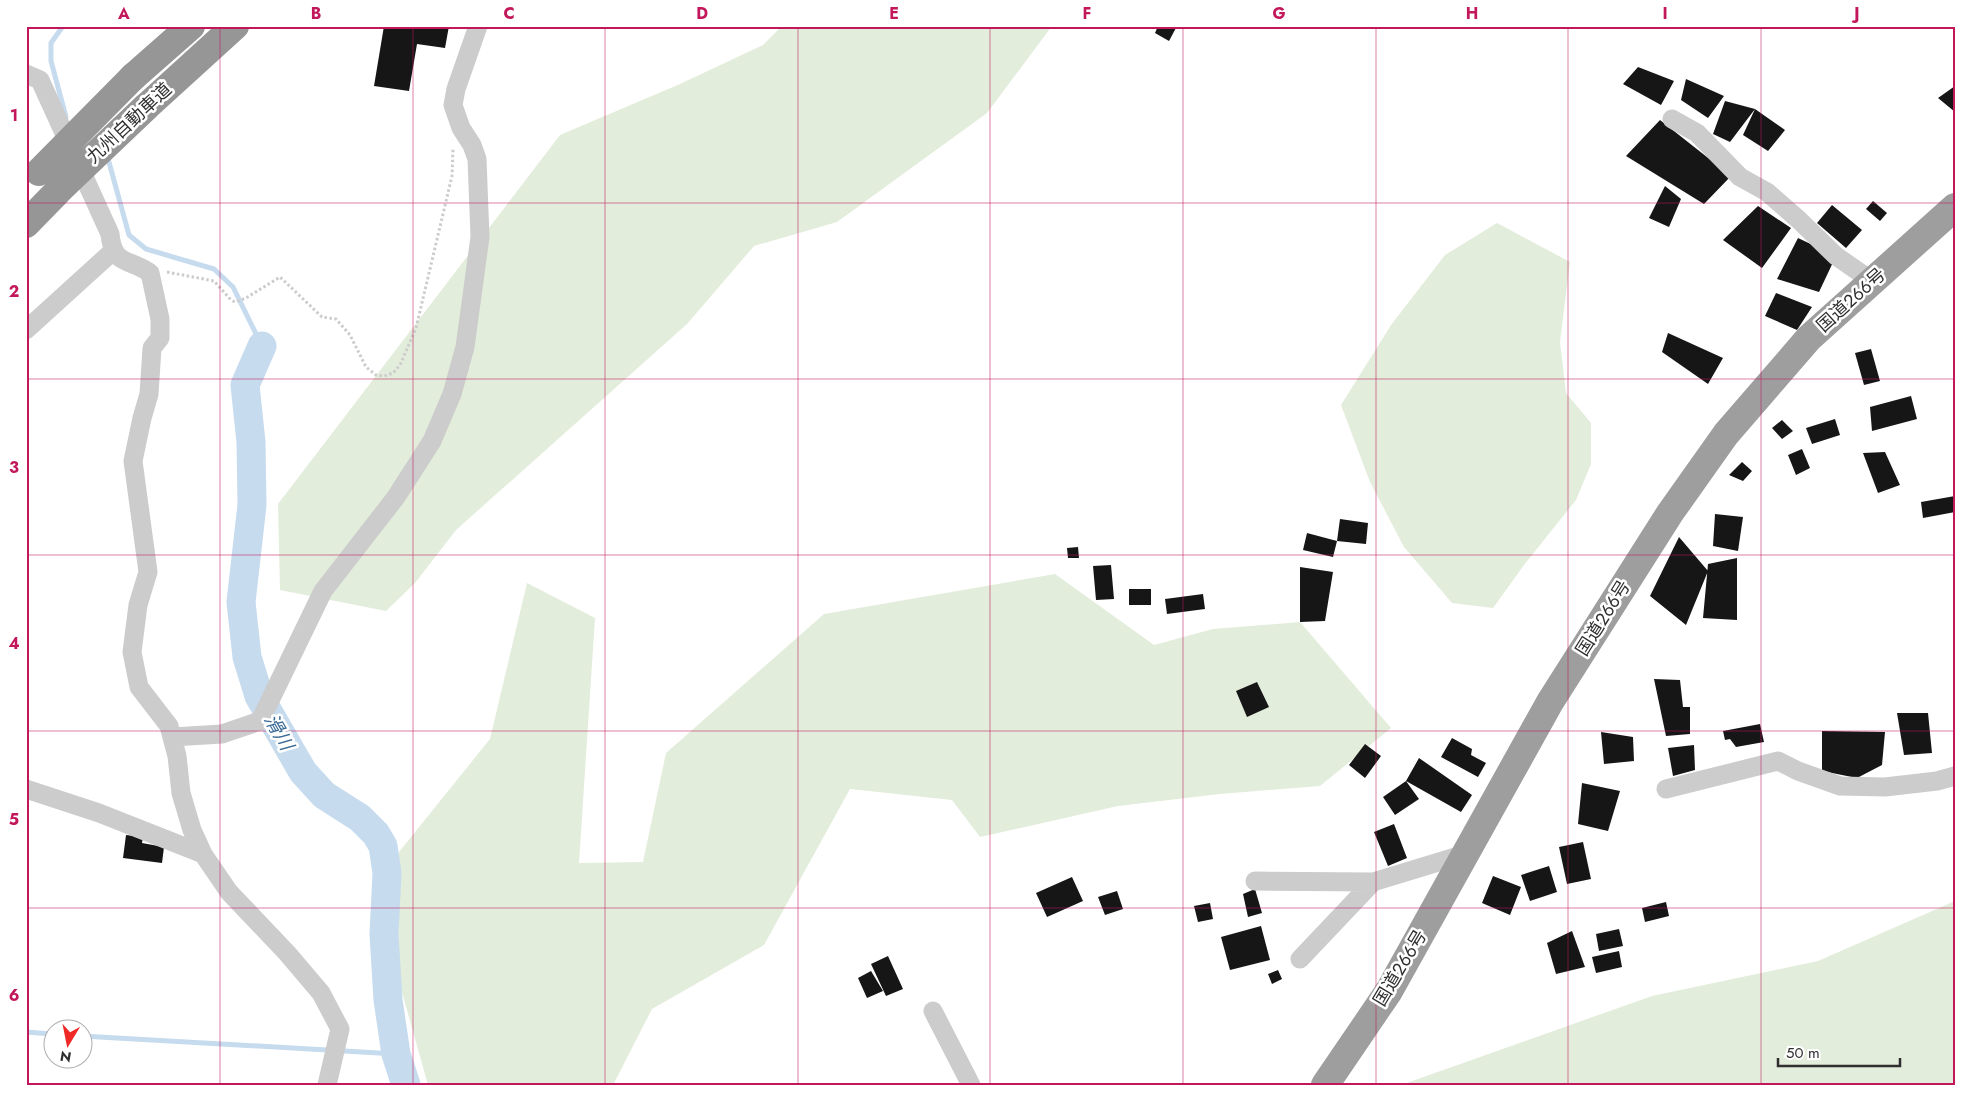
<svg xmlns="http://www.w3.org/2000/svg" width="1981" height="1111" font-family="Jost,'Noto Sans JP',sans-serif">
	<rect width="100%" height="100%" fill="#fff"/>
	<path fill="#e3eddb" d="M782,26H1052L987,113L837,222L754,246L687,324L456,530L415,583L386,611L280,590L278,504L560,135L680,84L763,45Z
		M1497,223L1570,262L1560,342L1566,393L1591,423V464L1576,500L1524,565L1493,608L1452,603L1404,547L1370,482L1341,405L1391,325L1445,255Z
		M1055,574L1154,645L1213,629L1300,622L1391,728L1320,786L1220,794L1118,806L980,837L952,800L850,789L764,945L652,1009L613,1085H428L398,978L399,852L490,739L527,583L595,618L579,863L643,862L666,753L824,614Z
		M1955,901V1085H1401L1652,996L1818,961Z"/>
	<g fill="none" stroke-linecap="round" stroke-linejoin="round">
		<path stroke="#c6dbee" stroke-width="5" d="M63,26L51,43V61L66,117
			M107,155L129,235L146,249L214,269L233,287L262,346
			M26,1032L52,1034
			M82,1036L396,1054"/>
		<path stroke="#c6dbee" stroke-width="29" d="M262,346L245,385L251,442L252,505L241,602L247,657L259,696L303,772L324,795L360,818L376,834L383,846L387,873L384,934L388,1000L396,1054L406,1085"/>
	</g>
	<path fill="#161616" d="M384,26H449L445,48L417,44L409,91L374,86Z
		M1158,26H1177L1169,41L1155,33Z
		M1638,67L1674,81L1661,105L1623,84Z
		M1686,79L1724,96L1708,118L1681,100Z
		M1955,86V112L1938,98Z
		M1725,101L1755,109L1730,142L1713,134Z
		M1755,109L1785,130L1768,151L1743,135Z
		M1660,120L1731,176L1704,204L1626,156Z
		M1665,186L1681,199L1669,227L1649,218Z
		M1873,201L1887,213L1880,221L1866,209Z
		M1832,205L1862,230L1846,248L1817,223Z
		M1758,206L1791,228L1762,268L1723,240Z
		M1798,238L1836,256L1819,292L1777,279Z
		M1776,293L1812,307L1797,330L1765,316Z
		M1668,333L1723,358L1708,384L1662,352Z
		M1871,349L1880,381L1864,385L1855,353Z
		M1911,396L1917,419L1872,431L1870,407Z
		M1835,419L1840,435L1812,444L1806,428Z
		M1782,420L1793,431L1782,439L1772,428Z
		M1802,449L1810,468L1796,475L1788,455Z
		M1885,452L1900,485L1878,493L1863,453Z
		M1742,462L1752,471L1743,481L1729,475Z
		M1955,496V512L1923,518L1921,502Z
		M1715,514L1743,517L1738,551L1713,546Z
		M1340,519L1368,523L1366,544L1337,541Z
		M1307,533L1337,541L1333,557L1303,550Z
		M1679,537L1708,571L1686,625L1650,596Z
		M1078,547L1079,558H1068L1067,548Z
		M1737,558V620L1703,618L1708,564Z
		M1111,565L1114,599L1096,600L1093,566Z
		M1300,567L1333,572L1325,621L1300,622Z
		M1129,589H1151V605H1129Z
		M1203,594L1205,609L1167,614L1165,599Z
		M1654,679L1680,680L1683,707H1690V734L1666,736Z
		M1257,682L1269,707L1247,717L1236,691Z
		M1897,713H1928L1932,753L1904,755Z
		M1760,724L1764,742L1736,747L1730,739L1725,740L1723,731Z
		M1822,731L1885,732L1882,765L1857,778L1822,771Z
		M1601,732L1633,737L1634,761L1604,764Z
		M1452,738L1472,749L1471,755L1486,763L1478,777L1441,757Z
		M1365,744L1381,756L1365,778L1349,765Z
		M1694,745L1695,770L1673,776L1668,748Z
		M1419,758L1472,795L1461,812L1406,781L1419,799L1395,815L1383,797L1406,781Z
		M1582,783L1620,791L1608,831L1578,824Z
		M1394,824L1407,858L1388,866L1374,832Z
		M126,835L143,837L142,843L164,847L162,863L123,858Z
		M1583,842L1591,879L1567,884L1559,847Z
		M1549,866L1557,892L1530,901L1521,875Z
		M1493,876L1521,887L1510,915L1482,903Z
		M1072,877L1083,901L1047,917L1036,893Z
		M1255,889L1262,913L1248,917L1243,894Z
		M1117,891L1123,909L1105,915L1098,897Z
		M1666,902L1669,916L1645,922L1642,908Z
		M1210,903L1213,919L1198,922L1194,906Z
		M1261,926L1270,960L1230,970L1221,937Z
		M1619,929L1623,946L1599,951L1596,934Z
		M1572,931L1585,967L1556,974L1547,943Z
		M1619,951L1622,967L1596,973L1592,957Z
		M888,956L903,989L886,996L871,964Z
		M1278,970L1282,979L1272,984L1268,974Z
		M871,971L883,991L867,998L858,978Z"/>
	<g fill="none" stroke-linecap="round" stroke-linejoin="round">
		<path stroke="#ccc" stroke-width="3" stroke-dasharray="2.5 2.5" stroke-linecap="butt" d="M167,272L214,281L231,300L235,302L246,298L280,277L322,317L336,319L350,335L366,367L376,375L384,376L393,373L400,365L416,328L452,176L453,148"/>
		<path stroke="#ccc" stroke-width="19" d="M26,74L40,80L110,234C113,266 129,258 150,273L160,319V338L152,348L149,394L142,418L133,461L148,572L138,605L132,652L139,687L169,726L177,756L181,793L192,830L203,854L229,892L287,953L321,993L340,1029L327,1085
			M1672,119L1697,133L1740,177L1767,192L1799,220L1836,256L1872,281
			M26,330L113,251
			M172,737L222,734L260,721L323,591L396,497L432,441L452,394L465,347L480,237L477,159L472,145L461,128L453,105L456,89L478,26
			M26,789L99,813L203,854
			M1666,789L1778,761L1798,771L1840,786L1885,787L1937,781L1955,776
			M1255,881L1373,882L1300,959L1373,882L1465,854
			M933,1011L971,1085"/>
		<path stroke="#9e9e9e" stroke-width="28" d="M1325,1085L1389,991L1550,702L1670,513L1726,434L1809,338L1955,207"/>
		<path stroke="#969696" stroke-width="28" d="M133,77L191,26
			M146,107L235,26
			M26,224L65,184"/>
		<path stroke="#969696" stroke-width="28" d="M39,172L133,77
			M65,184L146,107"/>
	</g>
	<path fill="none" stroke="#c2185b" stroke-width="1" stroke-opacity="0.55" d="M220,26V1085M413,26V1085M605,26V1085M798,26V1085M990,26V1085M1183,26V1085M1376,26V1085M1568,26V1085M1761,26V1085M26,203H1955M26,379H1955M26,555H1955M26,731H1955M26,908H1955"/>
	<g text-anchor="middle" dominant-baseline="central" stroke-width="5" stroke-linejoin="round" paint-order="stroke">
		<g font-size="18" fill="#2f2f2f" stroke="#fff">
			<text transform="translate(129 123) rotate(-43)">九州自動車道</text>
			<text transform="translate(1851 300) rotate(-42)">国道266号</text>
			<text transform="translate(1603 618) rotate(-58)">国道266号</text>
			<text transform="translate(1400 968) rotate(-59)">国道266号</text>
		</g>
		<g font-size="19" font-style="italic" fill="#386995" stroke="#fff">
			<text transform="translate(279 732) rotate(60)">滑川</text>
		</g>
	</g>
	<rect width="1981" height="1111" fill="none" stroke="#ffffff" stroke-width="55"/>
	<g transform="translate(68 1044) rotate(190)"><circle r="24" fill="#ffffff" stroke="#acacac"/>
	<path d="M0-4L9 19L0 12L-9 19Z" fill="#ef2927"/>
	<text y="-8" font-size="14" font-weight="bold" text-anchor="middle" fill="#2f2f2f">N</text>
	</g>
	<path d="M1778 1058v8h122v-8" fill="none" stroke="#2f2f2f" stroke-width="2.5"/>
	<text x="1786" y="1058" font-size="15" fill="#2f2f2f" stroke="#ffffff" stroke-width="4" paint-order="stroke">50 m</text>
	<rect x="28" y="28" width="1926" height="1056" fill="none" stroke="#c2185b" stroke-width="2"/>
	<g font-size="16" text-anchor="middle" font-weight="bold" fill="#c2185b">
		<text x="124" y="19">A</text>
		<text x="316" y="19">B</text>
		<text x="509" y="19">C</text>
		<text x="702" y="19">D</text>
		<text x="894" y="19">E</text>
		<text x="1087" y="19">F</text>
		<text x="1279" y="19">G</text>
		<text x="1472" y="19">H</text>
		<text x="1665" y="19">I</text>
		<text x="1857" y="19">J</text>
		<text x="14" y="121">1</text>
		<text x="14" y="297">2</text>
		<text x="14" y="473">3</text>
		<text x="14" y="649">4</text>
		<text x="14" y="825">5</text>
		<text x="14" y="1001">6</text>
	</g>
</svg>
